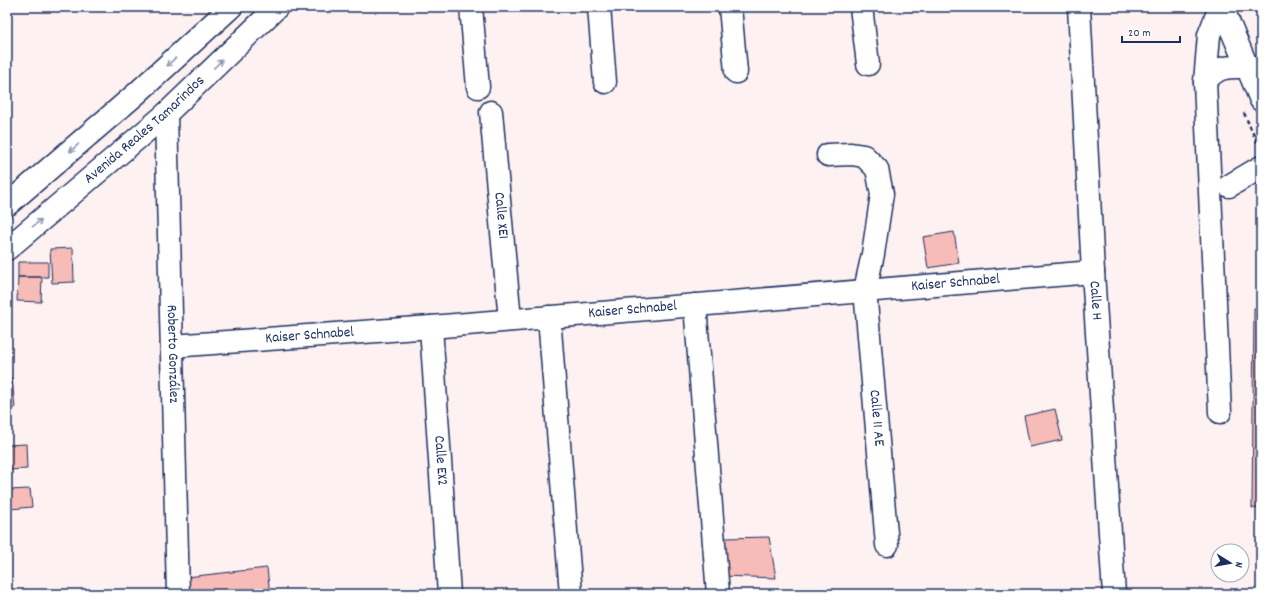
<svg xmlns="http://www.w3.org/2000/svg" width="1268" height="601" font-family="Dekko,sans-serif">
	<rect width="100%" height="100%" fill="#fdf1f1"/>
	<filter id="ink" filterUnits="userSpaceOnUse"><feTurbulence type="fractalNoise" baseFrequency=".025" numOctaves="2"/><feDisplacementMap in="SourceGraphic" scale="8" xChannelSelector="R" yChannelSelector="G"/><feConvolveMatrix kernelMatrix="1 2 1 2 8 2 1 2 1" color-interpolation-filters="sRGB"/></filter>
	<g filter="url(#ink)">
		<path fill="#f7bbb8" stroke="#1b2f5e" d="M954,232L959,263L928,268L923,237Z
			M73,248L74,282L52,283L50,249Z
			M18,262H48V277H18Z
			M18,277H42L41,302L17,301Z
			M1254,308H1261V509L1252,508Z
			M7,378H12L15,408L7,409Z
			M1055,409L1062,440L1030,447L1024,416Z
			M26,444L27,469L7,470V445Z
			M30,489L32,507L10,509L8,490Z
			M769,537L776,578L723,576L725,538Z
			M267,568L270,594H189L187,577Z"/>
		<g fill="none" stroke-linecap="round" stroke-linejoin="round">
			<g stroke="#1b2f5e" stroke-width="25">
				<g id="minor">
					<path d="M471,7L478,87"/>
					<path d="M599,7L605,82"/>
					<path d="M730,7L736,72"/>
					<path d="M861,7L868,64"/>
					<path id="s1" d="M1079,7L1093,272L1114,594"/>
					<path d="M1205,82C1218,65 1228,67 1247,67"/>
					<path id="s2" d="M491,112L510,320"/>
					<path id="s3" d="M166,114L178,594"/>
					<path id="s4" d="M828,155L851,154L864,156L877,169L882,194L873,254L865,290L887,545"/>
					<path d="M1229,186L1261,167"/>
					<path d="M695,305L718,594"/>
					<path d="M549,317L571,594"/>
					<path id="s5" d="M431,327L449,594"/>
					<path id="s6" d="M172,346L431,327L1093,272"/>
					<path d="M1220,412L1205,82L1209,35L1220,7"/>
				</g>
			</g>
			<g stroke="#1b2f5e" stroke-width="25">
				<g id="major">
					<path d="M1222,7L1261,100"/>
					<path d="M7,205L136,94L231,7"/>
					<path id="s7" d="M7,249L166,114L277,7"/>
				</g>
			</g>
			<path stroke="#1b2f5e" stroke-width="2.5" stroke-dasharray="4 3" stroke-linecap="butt" d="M1244,113L1259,147"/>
			<use href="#minor" stroke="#fff" stroke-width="22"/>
			<use href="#major" stroke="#fff" stroke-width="22"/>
		</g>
		<defs><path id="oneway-shaft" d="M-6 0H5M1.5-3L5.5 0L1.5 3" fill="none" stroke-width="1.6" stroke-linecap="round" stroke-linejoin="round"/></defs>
		<g stroke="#8d97ae">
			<use href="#oneway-shaft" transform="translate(171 62) rotate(137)"/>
			<use href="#oneway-shaft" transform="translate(218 64) rotate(-44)"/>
			<use href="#oneway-shaft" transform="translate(74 148) rotate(139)"/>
			<use href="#oneway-shaft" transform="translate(37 223) rotate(-40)"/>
		</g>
	</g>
	<g text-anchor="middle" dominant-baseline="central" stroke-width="3" stroke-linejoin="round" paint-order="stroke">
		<g font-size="15" fill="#1b2f5e" stroke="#fff">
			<text stroke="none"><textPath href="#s7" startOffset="182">Avenida Reales Tamarindos</textPath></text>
			<text stroke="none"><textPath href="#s2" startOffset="104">Calle XE1</textPath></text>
			<text stroke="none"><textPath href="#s6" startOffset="786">Kaiser Schnabel</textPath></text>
			<text stroke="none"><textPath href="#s1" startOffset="294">Calle H</textPath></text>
			<text stroke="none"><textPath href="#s6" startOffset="462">Kaiser Schnabel</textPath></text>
			<text stroke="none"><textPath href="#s6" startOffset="138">Kaiser Schnabel</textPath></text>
			<text stroke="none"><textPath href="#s3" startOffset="240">Roberto González</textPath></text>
			<text stroke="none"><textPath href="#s4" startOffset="306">Calle 11 AE</textPath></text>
			<text stroke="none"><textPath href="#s5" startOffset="134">Calle EX2</textPath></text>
		</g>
	</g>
	<rect width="1268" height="601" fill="none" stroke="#fff" stroke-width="24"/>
	<rect x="12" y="12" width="1244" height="577" fill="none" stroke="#1b2f5e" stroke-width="1.5" filter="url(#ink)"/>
	<g transform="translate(1230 563) rotate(101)"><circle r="19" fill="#ffffff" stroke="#a4acbf"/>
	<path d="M0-3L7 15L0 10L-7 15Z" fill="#1b2f5e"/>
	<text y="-6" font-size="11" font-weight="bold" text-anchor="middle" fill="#1b2f5e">N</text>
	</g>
	<path d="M1122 36v6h58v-6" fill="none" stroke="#1b2f5e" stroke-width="2"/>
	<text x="1128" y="36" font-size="12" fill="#1b2f5e" stroke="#ffffff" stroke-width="3" paint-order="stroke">20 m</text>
</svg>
